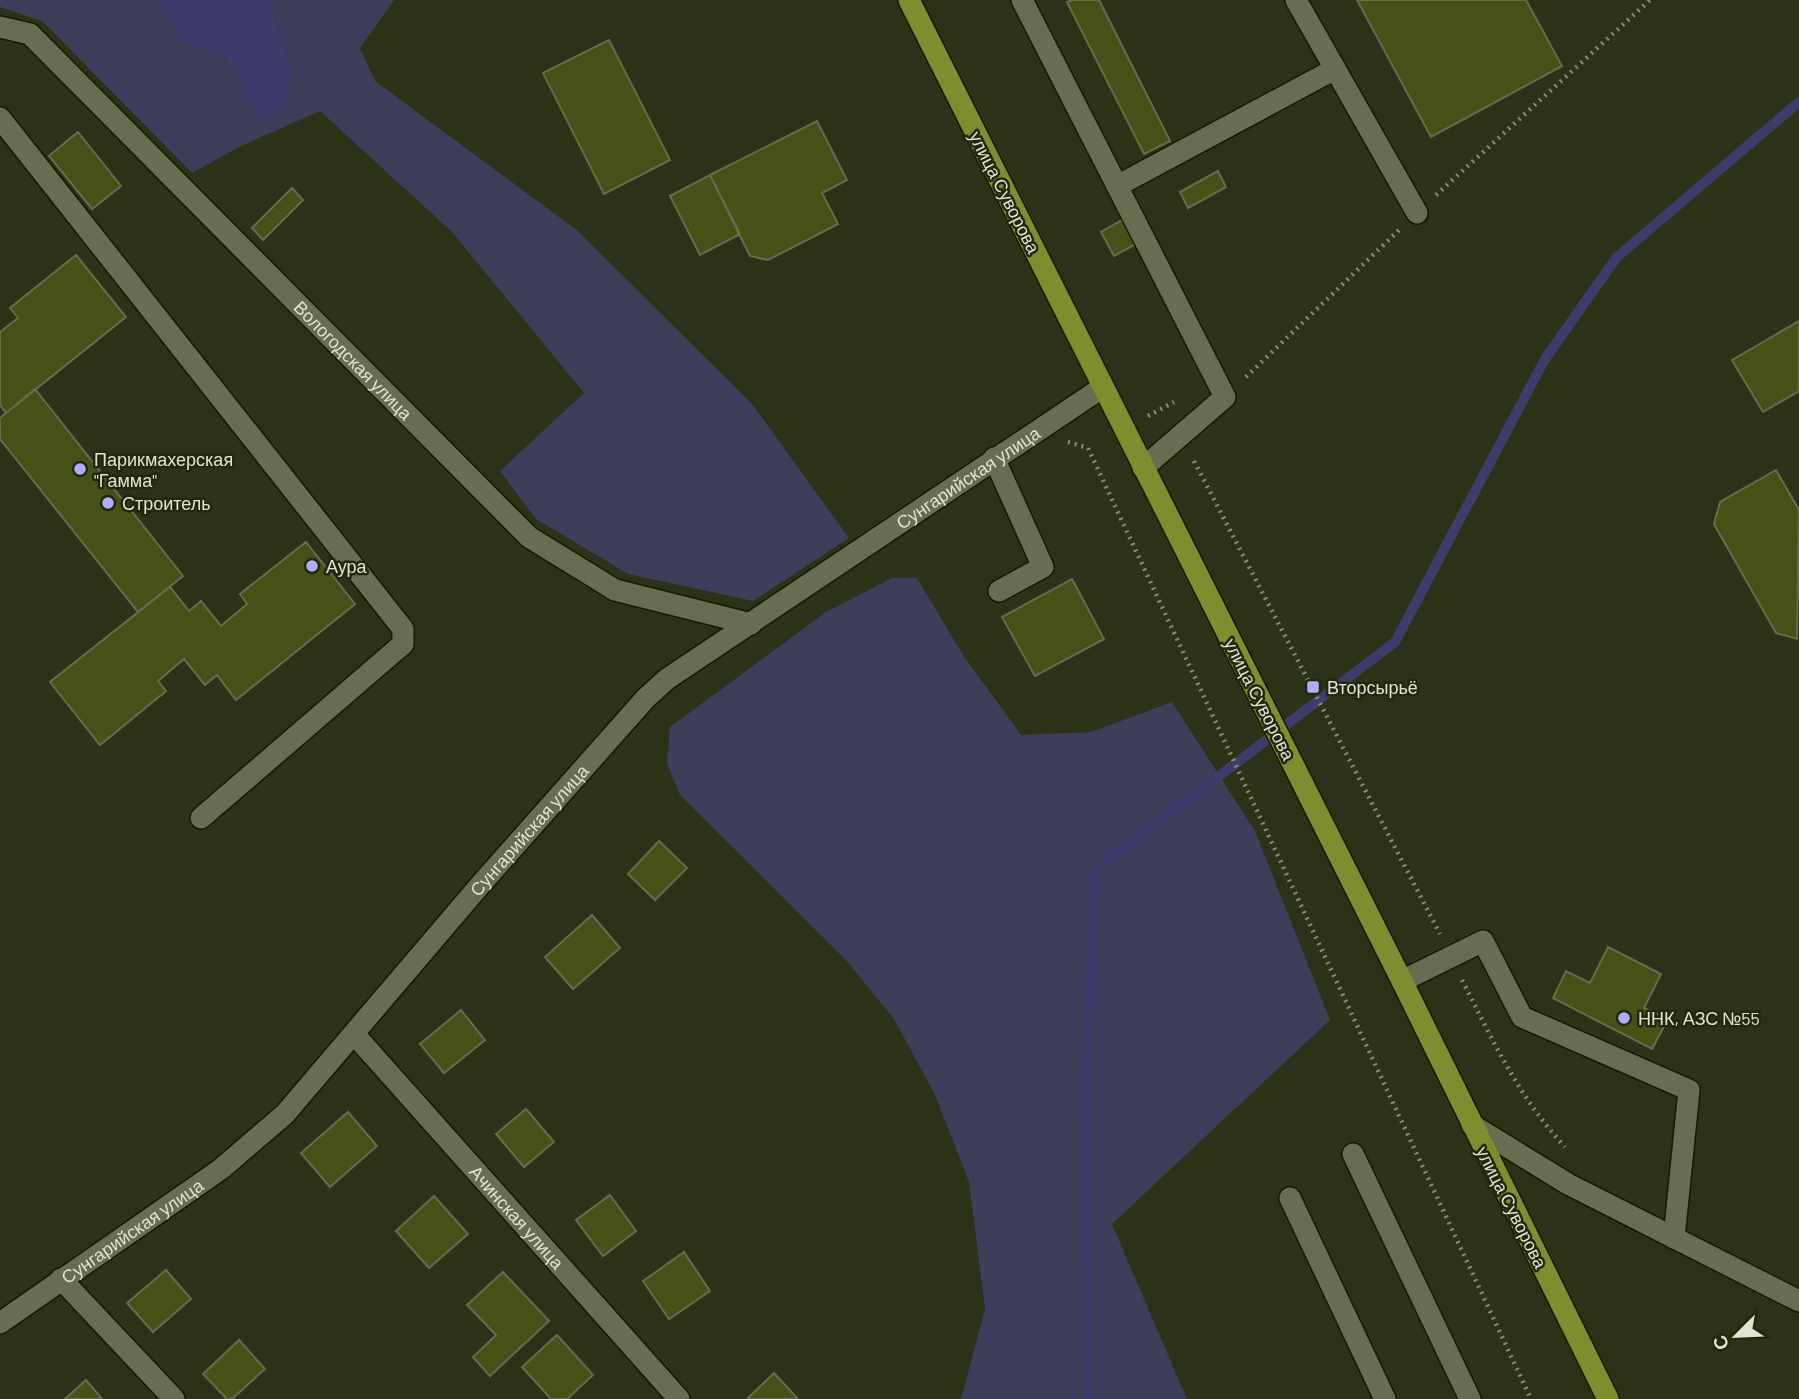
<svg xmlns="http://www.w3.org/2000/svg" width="1799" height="1399" font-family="Barlow,sans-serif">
	<rect width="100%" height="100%" fill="#2c3217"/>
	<path fill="#3e3d5a" d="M0,0H159L185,42L227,59L293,74L274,15L275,0H394L360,48L375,81L578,231L752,404L849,538L753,601L628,574L536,519L500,471L584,393L452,232L320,111L239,147L192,173L42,21L0,7Z
		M892,578H917L963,655L1021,735L1091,732L1172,702L1255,831L1330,1020L1112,1224L1187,1399H961L985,1309L969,1182L935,1095L894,1019L845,959L680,795L667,764L670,727L826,612Z"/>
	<path fill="#3f3c6c" d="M159,0H275L274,15L293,74L286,108L259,120L228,59L185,43Z"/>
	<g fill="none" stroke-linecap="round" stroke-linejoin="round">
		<path stroke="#3f3c6c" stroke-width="10" d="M1088,1399L1086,1074L1096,870L1395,642L1545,359L1617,257L1799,102"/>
	</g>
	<path fill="#465117" stroke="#656c4f" stroke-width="2" d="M1072,0H1099L1170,141L1144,154L1067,2Z
		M1357,0H1526L1562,66L1431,137Z
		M609,40L670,160L604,194L543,73Z
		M817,121L847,180L822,193L838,224L768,260L750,256L710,175Z
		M78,132L121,186L92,209L49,156Z
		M1218,171L1226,187L1188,208L1180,192Z
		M710,175L740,234L700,255L670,196Z
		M292,188L303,200L263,240L252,228Z
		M1122,220L1136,244L1114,256L1101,232Z
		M76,255L126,317L6,413L0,405V332L18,318L10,308Z
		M1799,321V391L1763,412L1732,360Z
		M35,389L183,576L138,612L0,439V418Z
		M1776,470L1799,510L1797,639L1776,633L1714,524L1720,502Z
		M306,542L355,604L236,700L217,675L205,685L184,659L158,681L166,691L100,745L50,682L170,587L189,611L201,601L221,626L247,604L240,594Z
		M1072,579L1104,639L1035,676L1002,617Z
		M659,841L687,868L655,900L628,874Z
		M592,915L620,948L573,989L545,957Z
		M1608,947L1661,974L1644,1008L1668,1019L1652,1049L1553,998L1566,971L1590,983Z
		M461,1010L485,1040L444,1073L420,1044Z
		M526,1109L554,1142L524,1167L496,1134Z
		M348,1112L377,1146L330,1187L301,1153Z
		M610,1195L636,1231L603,1256L576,1220Z
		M434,1196L468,1234L429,1268L396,1231Z
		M684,1252L710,1291L669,1319L643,1281Z
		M166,1270L191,1299L153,1332L127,1303Z
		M503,1272L549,1321L490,1376L473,1357L496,1335L467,1305Z
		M557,1335L593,1375L567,1399H551L522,1367Z
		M239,1340L265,1369L232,1399H227L203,1374Z
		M774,1373L798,1399H747Z
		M86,1380L102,1399H65Z"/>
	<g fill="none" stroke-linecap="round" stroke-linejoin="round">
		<g stroke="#151a01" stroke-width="24">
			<g id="minor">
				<path d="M1022,0L1225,397L1143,468"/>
				<path d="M1296,0L1417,213"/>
				<path id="s1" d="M0,27L30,34L529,537L615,590L751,624"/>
				<path d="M0,118L403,629V644L201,818"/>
				<path d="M1117,186L1333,70"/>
				<path d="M994,458L1043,567L999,591"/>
				<path d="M1402,981L1483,941L1522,1017L1689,1090L1674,1238"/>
				<path id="s2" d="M354,1034L679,1399"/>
				<path d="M1472,1125L1568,1184L1799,1301"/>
				<path d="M1353,1154L1470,1399"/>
				<path d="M1290,1198L1385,1399"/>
				<path d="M61,1279L174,1399"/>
				<path id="s3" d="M0,1323L221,1169L285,1114L481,884L646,698L667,679L1103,387"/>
			</g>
		</g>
		<g stroke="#151a01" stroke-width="24">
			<path id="major" d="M909,0L1402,981L1608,1399"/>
		</g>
		<path stroke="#868b76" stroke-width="4.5" stroke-dasharray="2 5" stroke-linecap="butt" d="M1436,195L1650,0
			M1246,377L1399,230
			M1148,416L1174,402
			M1068,442L1088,448L1531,1399
			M1194,461L1440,934
			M1462,980C1493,1041 1518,1096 1565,1147"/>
		<use href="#minor" stroke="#666d50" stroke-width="21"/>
		<use href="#major" stroke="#7e8e2f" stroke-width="21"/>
	</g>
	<g fill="#b0aefa" stroke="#23280d" stroke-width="2.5">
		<circle cx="80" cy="469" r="7"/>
		<circle cx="108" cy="503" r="7"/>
		<circle cx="312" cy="566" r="7"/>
		<rect x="1306" y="680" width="14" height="14" rx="3.5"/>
		<circle cx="1624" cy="1018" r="7"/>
	</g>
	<g text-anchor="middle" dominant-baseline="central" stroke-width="5" stroke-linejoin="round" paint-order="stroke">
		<g font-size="18" fill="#dfe3d3" stroke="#23280d">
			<text transform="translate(1005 192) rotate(63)">улица Суворова</text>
			<text stroke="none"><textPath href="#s1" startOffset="490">Вологодская улица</textPath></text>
			<text stroke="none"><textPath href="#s3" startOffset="1295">Сунгарийская улица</textPath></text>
			<text transform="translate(1260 699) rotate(63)">улица Суворова</text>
			<text stroke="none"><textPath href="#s3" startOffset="728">Сунгарийская улица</textPath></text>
			<text transform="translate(1512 1207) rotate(63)">улица Суворова</text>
			<text stroke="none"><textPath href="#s2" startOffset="245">Ачинская улица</textPath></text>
			<text stroke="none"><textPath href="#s3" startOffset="161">Сунгарийская улица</textPath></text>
		</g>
		<g font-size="18" fill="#dfe3d3" stroke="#23280d" text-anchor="start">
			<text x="94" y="459">Парикмахерская<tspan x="94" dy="21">"Гамма"</tspan></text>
			<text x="122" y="503">Строитель</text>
			<text x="326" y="566">Аура</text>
			<text x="1327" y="687">Вторсырьё</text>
			<text x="1638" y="1018">ННК, АЗС №55</text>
		</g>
	</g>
	<g transform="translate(1736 1336) rotate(246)" stroke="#23280d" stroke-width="5" paint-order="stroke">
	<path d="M0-5L12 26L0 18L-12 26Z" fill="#dfe3d3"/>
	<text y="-10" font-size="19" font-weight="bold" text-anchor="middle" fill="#dfe3d3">С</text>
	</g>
</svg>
